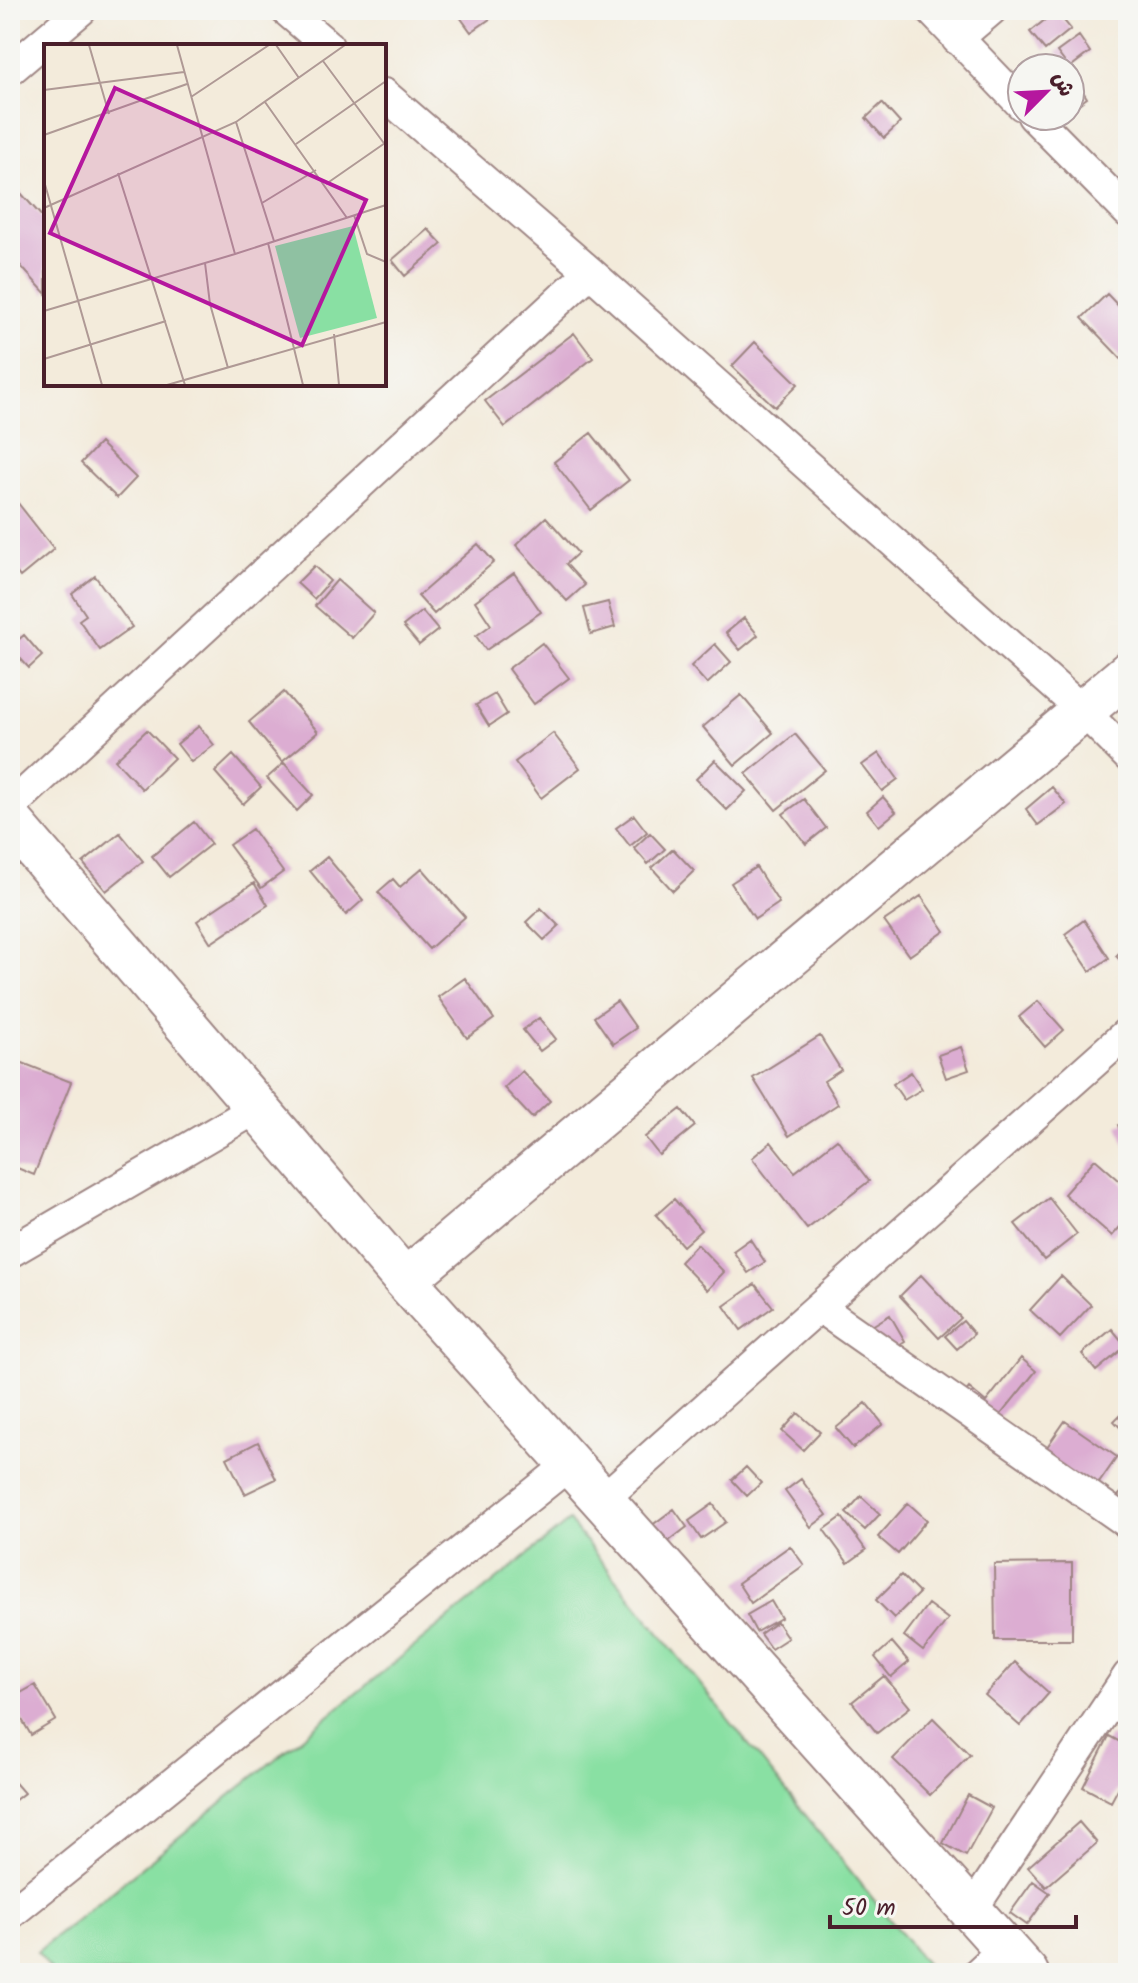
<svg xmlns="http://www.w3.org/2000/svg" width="1138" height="1983" font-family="Kalam,'Playpen Sans Arabic',sans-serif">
	<rect width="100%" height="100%" fill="#f6f6f2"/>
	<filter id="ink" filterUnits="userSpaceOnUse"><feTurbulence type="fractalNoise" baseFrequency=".0125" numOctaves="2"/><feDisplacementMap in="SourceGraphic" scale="16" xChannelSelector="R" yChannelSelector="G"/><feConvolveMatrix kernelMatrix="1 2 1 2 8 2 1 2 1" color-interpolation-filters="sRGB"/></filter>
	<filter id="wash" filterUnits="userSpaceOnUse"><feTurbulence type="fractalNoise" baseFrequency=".006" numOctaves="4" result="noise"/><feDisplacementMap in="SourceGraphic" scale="32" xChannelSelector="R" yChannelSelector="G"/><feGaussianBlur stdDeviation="1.8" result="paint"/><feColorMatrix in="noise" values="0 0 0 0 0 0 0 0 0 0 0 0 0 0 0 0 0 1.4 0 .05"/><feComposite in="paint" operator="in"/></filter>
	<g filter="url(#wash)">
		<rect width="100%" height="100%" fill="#f3ebdb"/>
		<path fill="#89e0a3" stroke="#6a8067" stroke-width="2" d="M569,1521L931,1971L53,1973L37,1952Z"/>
		<g id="blocks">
			<path fill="#dcadd2" d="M455,10H489L494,16L471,32Z
				M1056,11L1071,29L1045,50L1030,32Z
				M1079,36L1090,52L1069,68L1057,52Z
				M1077,82L1087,98L1070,110V87Z
				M882,103L900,123L884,138L866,118Z
				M10,181L46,221V294L10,254Z
				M428,229L442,244L405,276L392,260Z
				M1107,294L1128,316V366L1082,318Z
				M574,333L593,358L505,427L485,401Z
				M755,342L798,384L775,407L732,366Z
				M591,433L629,480L591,510L554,462Z
				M100,443L136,478L117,498L81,463Z
				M14,498L54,549L20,577L10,564V501Z
				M546,517L578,553L566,564L585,585L567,601L516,545Z
				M478,544L494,562L434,614L418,596Z
				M314,566L330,581L314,599L297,583Z
				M514,573L541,612L486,650L476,636L491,625L475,601Z
				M95,576L132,627L100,650L79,620L86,615L72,594Z
				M337,580L374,613L352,638L315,606Z
				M608,602L615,627L591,634L584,608Z
				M422,611L438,630L419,645L403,626Z
				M744,618L758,635L740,650L726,633Z
				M24,635L42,656L29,668L10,647Z
				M542,643L569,678L534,704L508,669Z
				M715,644L731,662L707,684L691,666Z
				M284,692L318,732L282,762L249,722Z
				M495,694L507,714L489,726L476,705Z
				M741,695L773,733L735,765L703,727Z
				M199,726L214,745L191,762L177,744Z
				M147,730L174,758L142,789L115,760Z
				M553,733L580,768L541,798L515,762Z
				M795,734L825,770L776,810L746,774Z
				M879,753L898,779L882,791L862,765Z
				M233,755L261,787L243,804L215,772Z
				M715,760L746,791L727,810L696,779Z
				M284,763L313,795L297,811L267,778Z
				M1052,787L1066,804L1038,825L1026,809Z
				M883,797L896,812L879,826L867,811Z
				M804,799L826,828L806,844L783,814Z
				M634,815L647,832L630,846L616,828Z
				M194,822L211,844L169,877L152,856Z
				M252,829L283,872L261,888L229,845Z
				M120,833L143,861L106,891L83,863Z
				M650,833L665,849L648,864L634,848Z
				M673,849L694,871L673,891L652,868Z
				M327,857L363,900L346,915L310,871Z
				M756,867L779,903L755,919L731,883Z
				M422,868L465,917L429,949L378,892L393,879L400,887Z
				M254,883L268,905L211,943L197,921Z
				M921,896L945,931L909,956L884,921Z
				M541,908L559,926L544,940L526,922Z
				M1084,920L1109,958L1090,971L1065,934Z
				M1128,944V968L1116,956Z
				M465,978L494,1019L467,1038L438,997Z
				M617,1001L636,1028L613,1044L594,1017Z
				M1038,1001L1064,1030L1045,1047L1019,1017Z
				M539,1018L556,1039L540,1051L523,1030Z
				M820,1036L841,1070L824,1081L838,1104L789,1136L753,1078Z
				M961,1047L969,1070L946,1078L938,1055Z
				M10,1058L71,1082L34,1175L10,1165Z
				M522,1071L550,1101L532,1118L504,1088Z
				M911,1072L922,1089L904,1100L893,1084Z
				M681,1109L695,1126L659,1155L645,1137Z
				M1128,1121V1153L1118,1125Z
				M837,1139L869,1181L807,1229L752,1158L771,1142L795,1172Z
				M1095,1159L1128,1188V1218L1112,1236L1064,1194Z
				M1049,1198L1077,1234L1044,1260L1015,1224Z
				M674,1199L701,1230L683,1246L656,1215Z
				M750,1239L765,1262L748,1273L733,1251Z
				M697,1244L724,1272L707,1290L680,1262Z
				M921,1275L961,1318L939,1338L900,1296Z
				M1061,1276L1091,1305L1060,1338L1030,1310Z
				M755,1284L773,1307L741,1330L724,1306Z
				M890,1315L905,1341L882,1355L867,1329Z
				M963,1321L974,1334L957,1349L945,1336Z
				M1112,1329L1126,1346L1096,1371L1082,1354Z
				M1021,1358L1036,1371L986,1433L954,1407L969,1388L986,1402Z
				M866,1403L883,1424L853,1448L836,1428Z
				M1128,1407V1436L1114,1421Z
				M798,1413L820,1432L803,1450L782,1431Z
				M1065,1421L1117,1457L1090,1496L1038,1460Z
				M258,1442L276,1479L245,1494L227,1458Z
				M746,1467L761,1483L747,1496L732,1480Z
				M801,1479L827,1515L811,1527L785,1491Z
				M1128,1486V1529L1106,1508Z
				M861,1496L880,1514L865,1530L846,1513Z
				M908,1503L927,1520L898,1554L878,1537Z
				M713,1504L726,1522L701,1539L689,1521Z
				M674,1509L687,1527L665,1544L651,1526Z
				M842,1517L866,1550L848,1563L824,1530Z
				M790,1546L804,1565L751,1603L738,1583Z
				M1072,1563V1640H995L994,1564Z
				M901,1575L919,1593L894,1618L876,1600Z
				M771,1601L781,1618L756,1632L747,1615Z
				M928,1604L948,1619L923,1651L904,1636Z
				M777,1622L788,1638L771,1649L760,1634Z
				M892,1642L909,1662L891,1677L875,1657Z
				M1015,1662L1049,1693L1020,1726L985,1695Z
				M884,1676L910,1707L877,1733L852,1702Z
				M35,1685L56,1720L31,1735L10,1699Z
				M933,1718L970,1755L930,1795L893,1759Z
				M1109,1736L1128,1746V1770L1111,1802L1083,1787Z
				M10,1777L24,1793L10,1804Z
				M968,1795L992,1808L966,1856L943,1843Z
				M1079,1822L1097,1843L1046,1887L1028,1867Z
				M1033,1881L1050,1893L1027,1925L1010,1913Z"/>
		</g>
	</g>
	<g filter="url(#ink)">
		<use href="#blocks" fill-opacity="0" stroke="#9e8583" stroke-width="2"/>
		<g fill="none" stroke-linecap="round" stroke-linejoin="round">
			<g stroke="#9e8583" stroke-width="34">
				<path id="street" d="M286,10L328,46
					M931,10L1022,105
					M957,39L991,10
					M10,70L81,10
					M384,94L590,272L1082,710L1128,756
					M1033,116L1128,212
					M10,807L590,272
					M10,1252L257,1108
					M819,1307L1128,1523
					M602,1500L1128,1032
					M971,1911L1128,1676
					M10,1914L570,1464
					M978,1973L1005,1948"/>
			</g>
			<g stroke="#9e8583" stroke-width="46">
				<path id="secondary" d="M10,820L405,1280L1027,1973
					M405,1280L1128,673"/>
			</g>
			<use href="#street" stroke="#fff" stroke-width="30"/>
			<use href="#secondary" stroke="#fff" stroke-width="42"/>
		</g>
	</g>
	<g transform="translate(44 44)">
		<rect width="342" height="342" fill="#f3ebdb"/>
		<path d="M309,182L333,274L256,294L231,202Z" fill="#89e0a3"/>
		<path fill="none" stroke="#af9995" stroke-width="2" d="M45,1L65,70M232,1L255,34M279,17L342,102M0,46L140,28M147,53L225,1M221,58L303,174M192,78L230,197M0,91L143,40M252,100L342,37M74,129L141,341M0,137L58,341M282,140L341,99M218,159L272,126M0,164L192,78L301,1M310,171L323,210L342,218M224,199L259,341M191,210L342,161M161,219L166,260L184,324M0,267L191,210L133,1M290,290L295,341M0,315L122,277M123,341L342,278"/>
		<path fill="#b5179e" fill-opacity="0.15" stroke="#b5179e" stroke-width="4" d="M71,44L322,156L258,301L6,189Z"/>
		<rect width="342" height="342" fill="none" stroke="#4a1f2b" stroke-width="4"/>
	</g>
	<rect width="1138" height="1983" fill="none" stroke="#f6f6f2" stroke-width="40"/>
	<g transform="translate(1046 92) rotate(66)"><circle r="38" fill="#f6f6f2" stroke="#b1a0a2" stroke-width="2"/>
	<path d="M0-6L14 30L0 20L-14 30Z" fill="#b5179e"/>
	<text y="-12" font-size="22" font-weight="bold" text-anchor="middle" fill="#4a1f2b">ش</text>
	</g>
	<path d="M830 1915v12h246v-12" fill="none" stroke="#4a1f2b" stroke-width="4"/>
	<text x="842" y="1915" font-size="24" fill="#4a1f2b" stroke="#f6f6f2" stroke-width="6" paint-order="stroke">50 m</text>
</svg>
